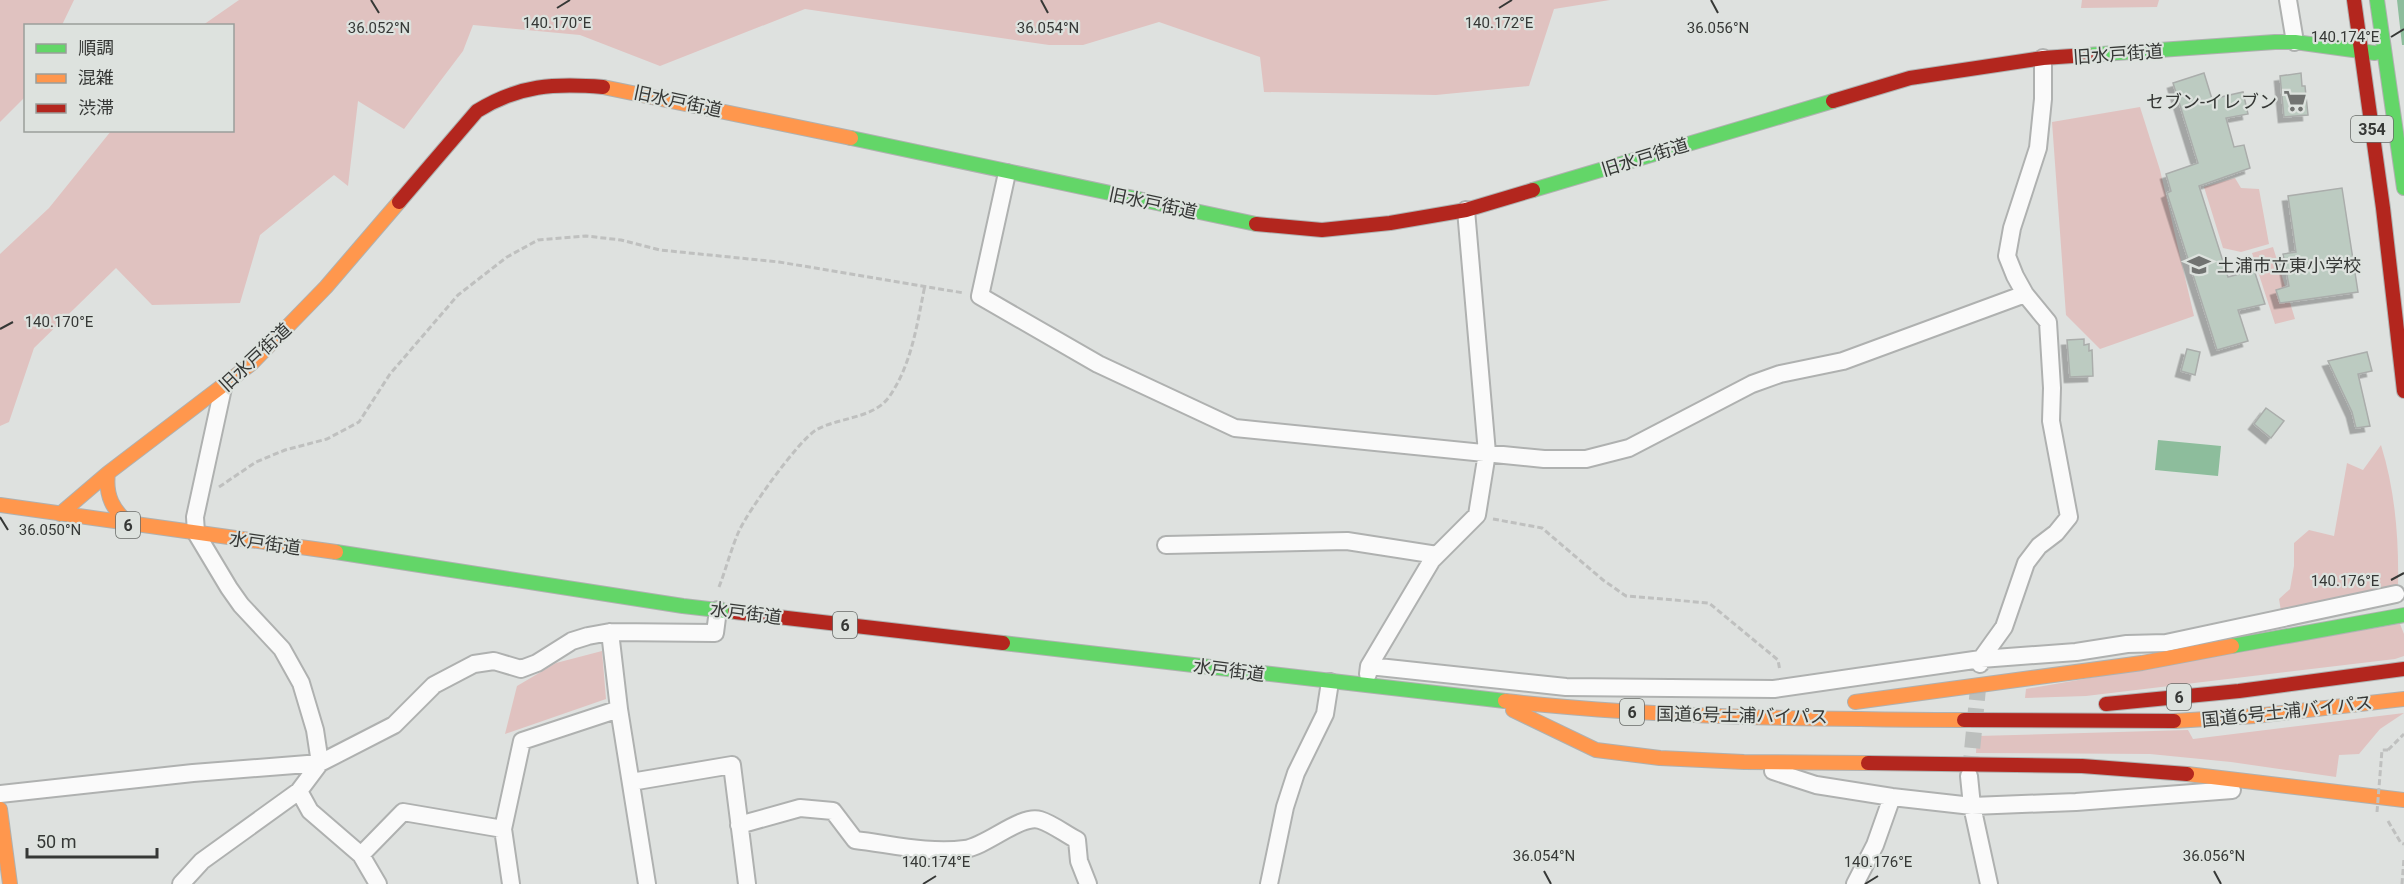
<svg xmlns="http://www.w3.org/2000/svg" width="2404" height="884" font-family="Roboto,'Noto Sans JP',sans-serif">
	<defs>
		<filter id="shadow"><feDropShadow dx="-5.5" dy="5.5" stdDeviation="0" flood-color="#0004"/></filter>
	</defs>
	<rect width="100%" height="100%" fill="#dee1df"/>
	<path fill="#e0c2c0" d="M0,0H74L62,25L26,26L25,97L0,122Z
		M239,0H1610L1554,9L1529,86L1436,95L1264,92L1260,57L1159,22L1083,45H1049L805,9L660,66L580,35L473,25L463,51L404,129L358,101L348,186L334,175L260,235L240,303L152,305L116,268L34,348L9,422L0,426V254L49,208L111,131L232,130V26L203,25Z
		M2082,0H2159L2157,7L2081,8Z
		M2140,107L2160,170L2194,316L2100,349L2066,315L2052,122Z
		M2235,178L2241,188L2259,189L2269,244L2241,252L2223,248L2204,187Z
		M2273,247L2295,319L2275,324L2252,253Z
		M2381,445C2395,490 2399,538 2398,586L2281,611L2279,599L2290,589L2294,566V543L2309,530L2334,536L2347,463L2363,470Z
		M2400,624L2404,634V656L2395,659L2086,696L2025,698L2026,689Z
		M602,651L606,699L505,734L517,686L556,663Z
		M2404,713L2380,729L2359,754L2339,755L2336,777L2231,762L2150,754L1976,753L1977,736L2188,730L2193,739Z"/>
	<path fill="#8dbd9c" d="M2397,0H2404V45H2402Z
		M2158,440L2221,446L2218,476L2155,470Z"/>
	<path fill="#bccbc1" stroke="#aaadab" stroke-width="1.5" filter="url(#shadow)" d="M2204,73L2212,99L2243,92L2248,114L2226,118L2234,147L2244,145L2250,168L2199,186L2228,277L2254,270L2265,304L2238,310L2248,341L2217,350L2167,193L2171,191L2166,174L2198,163L2173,83Z
		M2301,73L2302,86H2305L2308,115L2284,117L2280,76Z
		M2342,188L2358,292L2280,303L2276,290L2289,286L2283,254L2296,252L2288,196Z
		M2084,339V345L2089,344V351L2092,350L2093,376L2070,377L2067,340Z
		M2187,349L2200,352L2195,375L2181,371Z
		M2367,352L2372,371L2358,374L2370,426L2356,428L2352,412L2328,361Z
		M2266,408L2284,421L2271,438L2254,424Z"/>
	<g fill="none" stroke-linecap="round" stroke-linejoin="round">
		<path stroke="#bcbfbd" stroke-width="16" stroke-dasharray="16 8" stroke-linecap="butt" d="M1970,772L1979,678"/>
		<g stroke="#afb1b0" stroke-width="20">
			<path id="street" d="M2288,0L2295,42
				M1007,173L980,296L1098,364L1235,428L1544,459H1586L1629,448L1752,384L1780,374L1843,361L2025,294
				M1166,545L1347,541L1437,555
				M610,632L619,709
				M1980,664L1981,659L2004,627L2026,563L2039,546L2056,533L2069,517L2051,421L2052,388L2048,322L2025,294L2015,276L2007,256L2012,228L2038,148L2043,99V58
				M1369,666L1566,687L1774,689L1981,659L2076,652L2127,644L2166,643L2396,594
				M1368,674L1369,666L1432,560L1477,515L1487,453L1466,210
				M1773,771L1816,785L1892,797L1972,806L2076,802L2232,790
				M1969,776L1972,806L1989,884
				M631,782L732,765L747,884
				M299,791L310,811L361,855L378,884
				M0,794L193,773L320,763L394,725L434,685L474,664L494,661L521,669L537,663L572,641L588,636L610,632L715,633L718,610
				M739,825L800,808L833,811L855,840C890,844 929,854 965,849C987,846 1021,814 1040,820C1053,824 1065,834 1077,840L1079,861L1088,884
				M361,855L403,812L503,829
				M181,884L202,861L299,791L320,763L315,730L301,683L282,649L241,605L229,588L196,533L195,517L223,388
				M511,884L503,829L522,741L619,709L647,884
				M1269,884L1285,807L1296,773L1325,714L1330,682
				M1855,884L1875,845L1892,797"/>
		</g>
		<g stroke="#afb1b0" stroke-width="16">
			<path id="fast" d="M2377,0L2404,188
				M2087,55L2275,42H2295L2375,53
				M851,138L1256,224
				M1533,190L1833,101
				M336,552L683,606L735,612
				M1003,643L1505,701
				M2232,646L2404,615"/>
		</g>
		<g stroke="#afb1b0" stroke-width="16">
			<path id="slow" d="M603,87L851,138
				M108,473C105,496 113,510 130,525
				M0,505L336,552
				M60,514L108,473L251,364L326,287L399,202
				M1505,701C1657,718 1811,719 1964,720
				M1855,702L2142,663L2232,646
				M1513,710L1596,750L1660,758L1744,762L1868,763
				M2174,721L2255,716L2404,699
				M2187,774L2404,800
				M0,809L10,884"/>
		</g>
		<g stroke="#afb1b0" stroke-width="16">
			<path id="jam" d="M2354,0L2383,208L2404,391
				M1833,101L1910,78L2043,58L2087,55
				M399,202L477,111C519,85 554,83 603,87
				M1256,224L1322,230L1390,223L1466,210L1533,190
				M735,612L1003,643
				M2106,704L2239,691L2404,669
				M1964,720L2174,721
				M1868,763L2082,766L2187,774"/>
		</g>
		<path stroke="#bfc0bf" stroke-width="3" stroke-dasharray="6 3" stroke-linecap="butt" d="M219,487L256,462L285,450L327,439L359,422L390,374L458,295L507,257L538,240L586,236L621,240L660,250L779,262L964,293
			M1493,519L1542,528L1603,580L1626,596L1709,603L1778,660L1780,671
			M719,587C726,569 731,549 739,531C748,511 798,441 816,430C839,417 873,419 889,397C912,364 917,324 925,285
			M2388,750L2404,734
			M2388,821L2401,843L2404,844
			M2402,884L2404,858"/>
		<use href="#street" stroke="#fafafa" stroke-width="16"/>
		<use href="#fast" stroke="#63d668" stroke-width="14"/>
		<use href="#slow" stroke="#ff974d" stroke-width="14"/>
		<use href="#jam" stroke="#b3261e" stroke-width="14"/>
		<path stroke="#bfc0bf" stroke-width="3" stroke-dasharray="6 3" stroke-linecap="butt" d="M2377,812L2382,750H2388"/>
	</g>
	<path fill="none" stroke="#363836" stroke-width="2" d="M371,0L379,13M1041,0L1048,13M1711,0L1718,13M557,8L570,0M1499,8L1512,0M2391,37L2404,29M0,329L13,322M0,517L8,530M2391,580L2404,573M1544,871L1551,884M2214,871L2221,884M923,884L936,876M1865,884L1878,876"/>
	<defs>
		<g id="supermarket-bare" transform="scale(1.8)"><path d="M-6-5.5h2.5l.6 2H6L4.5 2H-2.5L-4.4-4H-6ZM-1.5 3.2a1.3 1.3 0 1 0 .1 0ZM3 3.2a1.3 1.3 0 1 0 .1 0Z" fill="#717371" stroke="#dde2de" stroke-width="2.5" paint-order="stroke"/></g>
		<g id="school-bare" transform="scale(1.8)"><path d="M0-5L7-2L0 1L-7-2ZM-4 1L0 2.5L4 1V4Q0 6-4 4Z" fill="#717371" stroke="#dde2de" stroke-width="2.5" paint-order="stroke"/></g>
	</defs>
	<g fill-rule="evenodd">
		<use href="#supermarket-bare" x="2295" y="101"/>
		<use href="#school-bare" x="2199" y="265"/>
	</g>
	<g text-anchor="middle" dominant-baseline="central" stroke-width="4.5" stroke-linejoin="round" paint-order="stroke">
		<g fill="#dde2de" stroke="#686b68" stroke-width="1.5">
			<rect x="2351" y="116" width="42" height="26" rx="4.5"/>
			<rect x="116" y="512" width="24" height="26" rx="4.5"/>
			<rect x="833" y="612" width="24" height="26" rx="4.5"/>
			<rect x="2167" y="684" width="24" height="26" rx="4.5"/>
			<rect x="1620" y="699" width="24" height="26" rx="4.5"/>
		</g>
		<g font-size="16" font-weight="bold" fill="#363836">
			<text x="2372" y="129">354</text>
			<text x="128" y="525">6</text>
			<text x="845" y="625">6</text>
			<text x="2179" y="697">6</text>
			<text x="1632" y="712">6</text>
		</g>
		<g font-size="18" fill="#363836" stroke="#dde2de">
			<text transform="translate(2118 54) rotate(-4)">旧水戸街道</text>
			<text transform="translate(678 101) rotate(12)">旧水戸街道</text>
			<text transform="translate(1645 157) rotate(-17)">旧水戸街道</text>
			<text transform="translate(1153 203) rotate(12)">旧水戸街道</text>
			<text transform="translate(255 357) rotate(-43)">旧水戸街道</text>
			<text transform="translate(265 543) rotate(8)">水戸街道</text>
			<text transform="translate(746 613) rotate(7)">水戸街道</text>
			<text transform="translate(1229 670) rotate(7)">水戸街道</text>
			<text transform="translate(2287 711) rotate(-6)">国道6号土浦バイパス</text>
			<text transform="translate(1742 715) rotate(1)">国道6号土浦バイパス</text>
		</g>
		<g font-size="18" fill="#363836" stroke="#dde2de" text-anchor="end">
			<text x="2277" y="101">セブン-イレブン</text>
			<text x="2217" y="265" text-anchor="start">土浦市立東小学校</text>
		</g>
	</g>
	<g font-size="15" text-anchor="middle" fill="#363836" stroke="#dde2de" stroke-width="4.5" stroke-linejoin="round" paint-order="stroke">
		<text x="557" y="28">140.170°E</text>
		<text x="1499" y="28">140.172°E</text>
		<text x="379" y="33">36.052°N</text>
		<text x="1048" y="33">36.054°N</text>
		<text x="1718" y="33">36.056°N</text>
		<text x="2345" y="42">140.174°E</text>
		<text x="59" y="327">140.170°E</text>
		<text x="50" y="535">36.050°N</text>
		<text x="2345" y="586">140.176°E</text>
		<text x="1544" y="861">36.054°N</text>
		<text x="2214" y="861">36.056°N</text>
		<text x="936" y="867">140.174°E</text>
		<text x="1878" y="867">140.176°E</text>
	</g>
	<rect x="24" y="24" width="210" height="108" fill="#dde2de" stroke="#9a9e9b" stroke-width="1.5"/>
	<rect x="36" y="44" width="30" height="9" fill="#63d668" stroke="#9a9e9b" stroke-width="1.5"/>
	<text x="78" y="54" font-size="18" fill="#363836">順調</text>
	<rect x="36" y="74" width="30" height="9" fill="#ff974d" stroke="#9a9e9b" stroke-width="1.5"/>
	<text x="78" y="84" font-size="18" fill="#363836">混雑</text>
	<rect x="36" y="104" width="30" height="9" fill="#b3261e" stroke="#9a9e9b" stroke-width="1.5"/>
	<text x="78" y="114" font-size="18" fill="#363836">渋滞</text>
	<path d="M27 848v9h130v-9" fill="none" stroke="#363836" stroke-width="3"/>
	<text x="36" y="848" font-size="18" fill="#363836" stroke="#dde2de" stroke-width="4.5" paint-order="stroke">50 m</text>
</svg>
